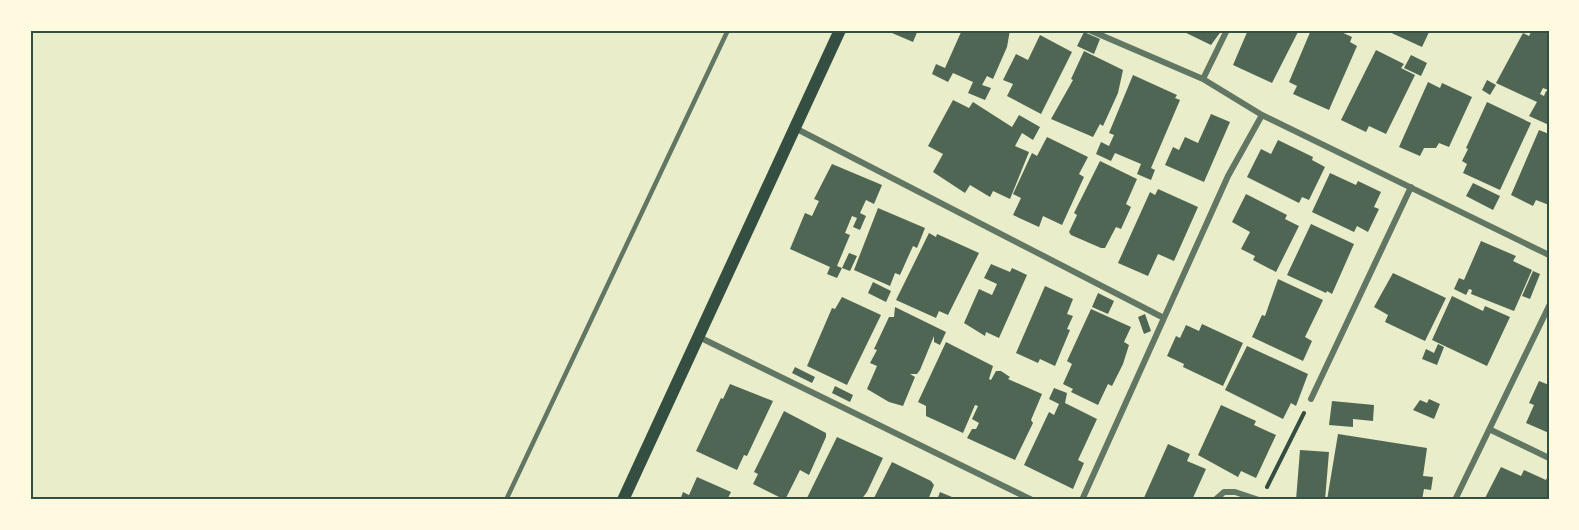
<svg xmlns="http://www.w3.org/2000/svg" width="1579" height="530" font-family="Montserrat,sans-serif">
	<rect width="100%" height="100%" fill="#e9edc9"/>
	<path fill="#4f6655" d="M885,30H918L913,42Z
		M962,30H1010L1007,47L993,79L987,76L982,85L991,88L985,100L968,93L973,82L953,73L948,82L932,74L936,64L945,68Z
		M1180,30H1222L1211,45Z
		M1248,30H1299L1272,83L1233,65Z
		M1311,30H1337L1352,37L1350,42L1357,46L1329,110L1293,94L1297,86L1289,82Z
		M1385,30H1430L1422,47Z
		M1532,30H1549V88L1548,90L1543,88L1540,94L1544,96L1546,91L1549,93V125L1529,116L1537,102L1496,83L1523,33L1529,36Z
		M1084,32L1100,39L1094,54L1077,46Z
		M1040,35L1072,52L1041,114L1007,96L1013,84L1003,80L1016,54L1028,60Z
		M1376,50L1404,64L1401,68L1415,75L1386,134L1369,126L1366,132L1341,120Z
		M1084,51L1123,70L1118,93L1103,126L1100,124L1093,137L1051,119L1073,80L1071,79Z
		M1411,55L1427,63L1421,76L1404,68Z
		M1133,75L1177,95L1175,98L1180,100L1151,168L1155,170L1151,180L1137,174L1141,164L1115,153L1111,161L1096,154L1101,142L1109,146L1114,135L1109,133Z
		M1487,80L1496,85L1490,95L1482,90Z
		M1428,82L1440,88L1442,83L1472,97L1449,147L1439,143L1436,148H1424L1420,156L1399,147Z
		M953,100L969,108L973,102L1012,127L1019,115L1040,127L1033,140L1022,133L1015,146L1029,152L1010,199L993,191L990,197L970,185L965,193L933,172L943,154L928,146Z
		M1487,102L1531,123L1500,190L1463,173L1467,164L1462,161L1468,149L1466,148Z
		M1211,114L1230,122L1204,182L1165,165L1173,147L1179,150L1185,137L1198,143Z
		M1539,130L1549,134V205L1536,200L1533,206L1511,195Z
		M1047,137L1088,157L1079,174L1084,177L1062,225L1043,216L1039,227L1013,215L1021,198L1013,194L1032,153L1037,156Z
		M1278,140L1313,157L1312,160L1325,167L1309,200L1302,197L1299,203L1247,177L1261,149L1271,154Z
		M1100,161L1137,179L1126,204L1131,207L1121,229L1116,227L1105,248H1101L1071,235L1069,232L1077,215L1074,213Z
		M832,164L882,185L874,204L866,200L860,213L866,216L860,230L853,227L857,218L852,216L845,233L850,235L837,266L842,268L849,253L857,256L850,271L842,268L837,278L827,274L830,267L790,249L805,213L812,216L819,201L814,199Z
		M1330,173L1356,185L1358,181L1381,192L1374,207L1379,209L1368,232L1357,226L1354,232L1312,212Z
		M1473,183L1500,196L1493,210L1466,196Z
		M1158,189L1198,207L1174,261L1158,254L1148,276L1118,263L1150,192L1155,195Z
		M1246,194L1287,215L1285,219L1299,226L1276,272L1253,260L1255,256L1241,249L1250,232L1232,222Z
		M878,208L925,228L917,248L913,246L900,275L895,273L890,286L854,270Z
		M1311,224L1354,244L1332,294L1327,291L1326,293L1287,275Z
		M929,233L936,237L937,234L979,253L948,315L939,311L936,318L896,300Z
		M1481,241L1516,256L1513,261L1532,270L1514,311L1471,294L1472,290L1469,289L1466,295L1454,289L1459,278L1464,280Z
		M991,264L1010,272L1012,268L1027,275L999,338L986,332L985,336L964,323L979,289L992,295L997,284L984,278Z
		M1533,271L1540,274L1530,299L1522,296Z
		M1393,273L1446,298L1425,341L1385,322L1388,315L1374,307Z
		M1278,279L1323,300L1305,337L1312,341L1303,361L1252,337L1262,315L1265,316Z
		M873,282L891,291L886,302L868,293Z
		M1045,286L1073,299L1067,314L1073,316L1067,329L1070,330L1055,366L1040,359L1038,363L1016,353Z
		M1098,293L1114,301L1108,314L1092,307Z
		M1452,296L1483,311L1485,306L1510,317L1487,366L1432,340Z
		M842,297L881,315L847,385L807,366L832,308L835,309Z
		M895,307L946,332L940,345L934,342V336L920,370L917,374H910L915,377L903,406L889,402L867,389L877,366L870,363L877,350L874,349L889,317H894Z
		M1091,309L1131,327L1124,342L1129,345L1123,364L1112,386L1108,384L1098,405L1071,392L1073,389L1063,384L1072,364L1067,361Z
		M1145,314L1151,331L1144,334L1138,317Z
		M1202,324L1243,343L1223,386L1183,367L1184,364L1167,356L1176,336L1180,338L1186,325L1199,331Z
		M946,342L993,366L989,379L991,380L996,371H1001L1010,377L1008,379L1042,394L1031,420L1033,423L1015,460L967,438L972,429H976L979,423L972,419L978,406L975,405L963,433L926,416V406L918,402Z
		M1438,344L1444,347L1437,365L1422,359L1426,349L1434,353Z
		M1247,346L1308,374L1296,406L1291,403L1283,419L1225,390Z
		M795,367L815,377L812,383L792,373Z
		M1539,381L1549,385V433L1526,423L1534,405L1529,403Z
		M730,384L773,401L747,456L744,455L737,470L696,451L721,398L723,399Z
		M835,386L853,395L850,402L832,393Z
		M1054,388L1067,393L1065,403L1097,419L1078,460L1084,463L1073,489L1024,465L1049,412L1054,415L1059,404L1049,399Z
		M1429,399L1440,404L1434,419L1413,410L1420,400L1427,403Z
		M1332,401L1374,405L1373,421L1353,419V427L1329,425Z
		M1221,405L1256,421L1254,425L1276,435L1256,478L1241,471L1238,477L1198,455Z
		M784,411L826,433V437L809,475L800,470L785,500L753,484L758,474L754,472Z
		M1338,434L1427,448L1423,476L1433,477L1431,490L1424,489L1422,500H1327Z
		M837,437L883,458L867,492L861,500H806Z
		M1168,444L1190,454L1187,461L1206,469L1192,500H1143Z
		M1300,450L1329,452L1325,500H1296Z
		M892,462L931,481L934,485L928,500H873Z
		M1501,467L1521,476L1524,470L1546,480L1549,473V500H1484Z
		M697,477L731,492L727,500H680L683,492L689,495Z
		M940,492L959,500H937Z"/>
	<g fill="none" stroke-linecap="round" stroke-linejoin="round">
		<path stroke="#344e41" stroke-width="4" d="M1267,487L1304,413"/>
		<path stroke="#617663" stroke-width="4.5" d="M506,500L728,30"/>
		<path stroke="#617663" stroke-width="6" d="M1089,30L1203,79L1262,115L1549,255
			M1203,79L1227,30
			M795,128L1162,317
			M699,337L1032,500
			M1311,399L1411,187
			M1491,430L1549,458
			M1082,500L1228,176L1262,115
			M1215,500L1224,492H1235L1259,500
			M1455,500L1549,306"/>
		<path stroke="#344e41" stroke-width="12" d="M623,500L840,30"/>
	</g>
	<rect width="1579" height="530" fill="none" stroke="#fefae0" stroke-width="63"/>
	<rect x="32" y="32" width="1516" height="466" fill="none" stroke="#344e41" stroke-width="2"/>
</svg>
